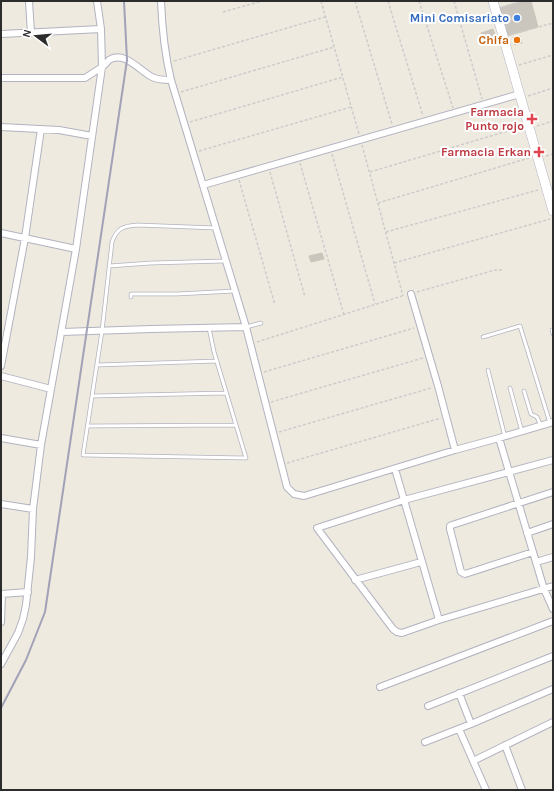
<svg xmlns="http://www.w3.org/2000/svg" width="554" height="791" font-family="Karla,sans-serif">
	<rect width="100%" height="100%" fill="#eeeadf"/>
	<path fill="#cac6be" stroke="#cac6b8" d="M524,1H531L538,27L503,37L495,9Z
		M493,29L497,41L485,44L481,33Z
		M520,36L522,43L515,45L513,37Z
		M322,253L324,259L311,262L309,256Z"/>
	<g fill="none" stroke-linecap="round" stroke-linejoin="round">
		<g stroke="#b2b3c0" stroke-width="4.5">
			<path id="lane" d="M109,266L151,263L225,261
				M131,297V294H177L235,291
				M246,327L261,323
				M209,328L214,352L246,458L83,455L102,331L112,242C117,228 123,226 138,225L216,228
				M552,330L553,334
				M483,337L520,326L550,423
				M97,365L217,361
				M488,370L505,437
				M510,388L522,432
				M524,391L531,414L537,417L541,426
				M93,396L226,393
				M88,426L235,425"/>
		</g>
		<g stroke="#b2b3c0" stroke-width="8">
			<path id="street" d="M29,1L31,33
				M161,1C162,27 165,55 171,80L246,327L287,487L294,494L304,496L455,450L499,438L553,422
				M1,34L101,29
				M1,78H85L102,67L101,29L97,1
				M1,127L59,130L92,136
				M203,185L520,94
				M1,233L76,249
				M411,294L438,386L455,450
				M61,332L151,329L246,327
				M1,366L25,238L41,129
				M1,376L51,389
				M1,438L41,445
				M499,438L544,589L553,609
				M553,460L404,500L317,528L393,629L397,632L402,633L439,620L553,586
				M395,469L439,620
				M1,504L33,509
				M527,533L553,524
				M533,552L465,574L461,572L450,529V526L452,525L553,492
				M536,562L553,557
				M355,580L421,562
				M1,594L28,592
				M1,622L2,594
				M1,664L18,633L23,619L26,605L31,557L33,509L41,445L76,249L102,67C105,65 107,62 109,60C124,50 140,71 152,77C158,80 164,80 171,80
				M380,687L553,621
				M459,693L471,724
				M428,706L553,656
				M459,729L486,790
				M425,742L471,724L553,689
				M505,745L522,790
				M473,761L553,722"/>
		</g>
		<g stroke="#b2b3c0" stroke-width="10">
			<path id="secondary" d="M493,1L553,211"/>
		</g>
		<path stroke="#ccc" stroke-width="1.5" stroke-dasharray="3 2" stroke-linecap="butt" d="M321,1L359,134
			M355,1L392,124
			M388,1L423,116
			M419,1L453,108
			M454,1L482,99
			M502,7L522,1
			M223,12L262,1
			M510,35L553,23
			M174,61L325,17
			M519,65L553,55
			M181,92L334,47
			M528,96L553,88
			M190,122L343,77
			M537,126L553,121
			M362,145L403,296
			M199,151L351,107
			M332,154L375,304
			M546,156L553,154
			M300,163L344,315
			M270,172L305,297
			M370,172L521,127
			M239,180L275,305
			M378,203L529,158
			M386,232L538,190
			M394,263L550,219
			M417,292L495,270H502
			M257,342L402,296
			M264,372L414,328
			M271,402L423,358
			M279,432L431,388
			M287,463L441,418"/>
		<use href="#lane" stroke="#fff" stroke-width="3"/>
		<use href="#street" stroke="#fff" stroke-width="6"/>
		<use href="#secondary" stroke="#fff" stroke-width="9"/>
		<path stroke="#a1a1b7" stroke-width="2" d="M1,708L26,660L45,612L127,60L124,1"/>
	</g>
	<circle fill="#3f7fe0" stroke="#fff" stroke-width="1.5" cx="517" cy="18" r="4"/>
	<circle fill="#e8710a" stroke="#fff" stroke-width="1.5" cx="517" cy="40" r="4"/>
	<g fill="#e0444e" stroke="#fff" stroke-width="1.5">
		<path d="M530 113h4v4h4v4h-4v4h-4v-4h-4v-4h4z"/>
		<path d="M537 146h4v4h4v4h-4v4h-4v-4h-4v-4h4z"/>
	</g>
	<g text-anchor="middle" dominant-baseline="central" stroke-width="4" stroke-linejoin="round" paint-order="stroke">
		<g font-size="12" font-weight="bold" fill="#366cbe" stroke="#fff" text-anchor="end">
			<text x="509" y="18">Mini Comisariato</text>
		</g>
		<g font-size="12" font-weight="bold" fill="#c56008" stroke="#fff" text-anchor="end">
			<text x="509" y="40">Chifa</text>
		</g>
		<g font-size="12" font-weight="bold" fill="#be3a42" stroke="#fff" text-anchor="end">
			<text x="524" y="112">Farmacia<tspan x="524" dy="14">Punto rojo</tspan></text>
			<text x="531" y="152">Farmacia Erkan</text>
		</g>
	</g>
	<rect width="554" height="791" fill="none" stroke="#2c2c2c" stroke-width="4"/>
	<g transform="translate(36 36) rotate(286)" stroke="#ffffff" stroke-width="3" paint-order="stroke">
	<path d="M0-3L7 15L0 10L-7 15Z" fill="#2c2c2c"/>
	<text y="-6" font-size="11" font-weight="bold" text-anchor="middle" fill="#2c2c2c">N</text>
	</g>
</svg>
